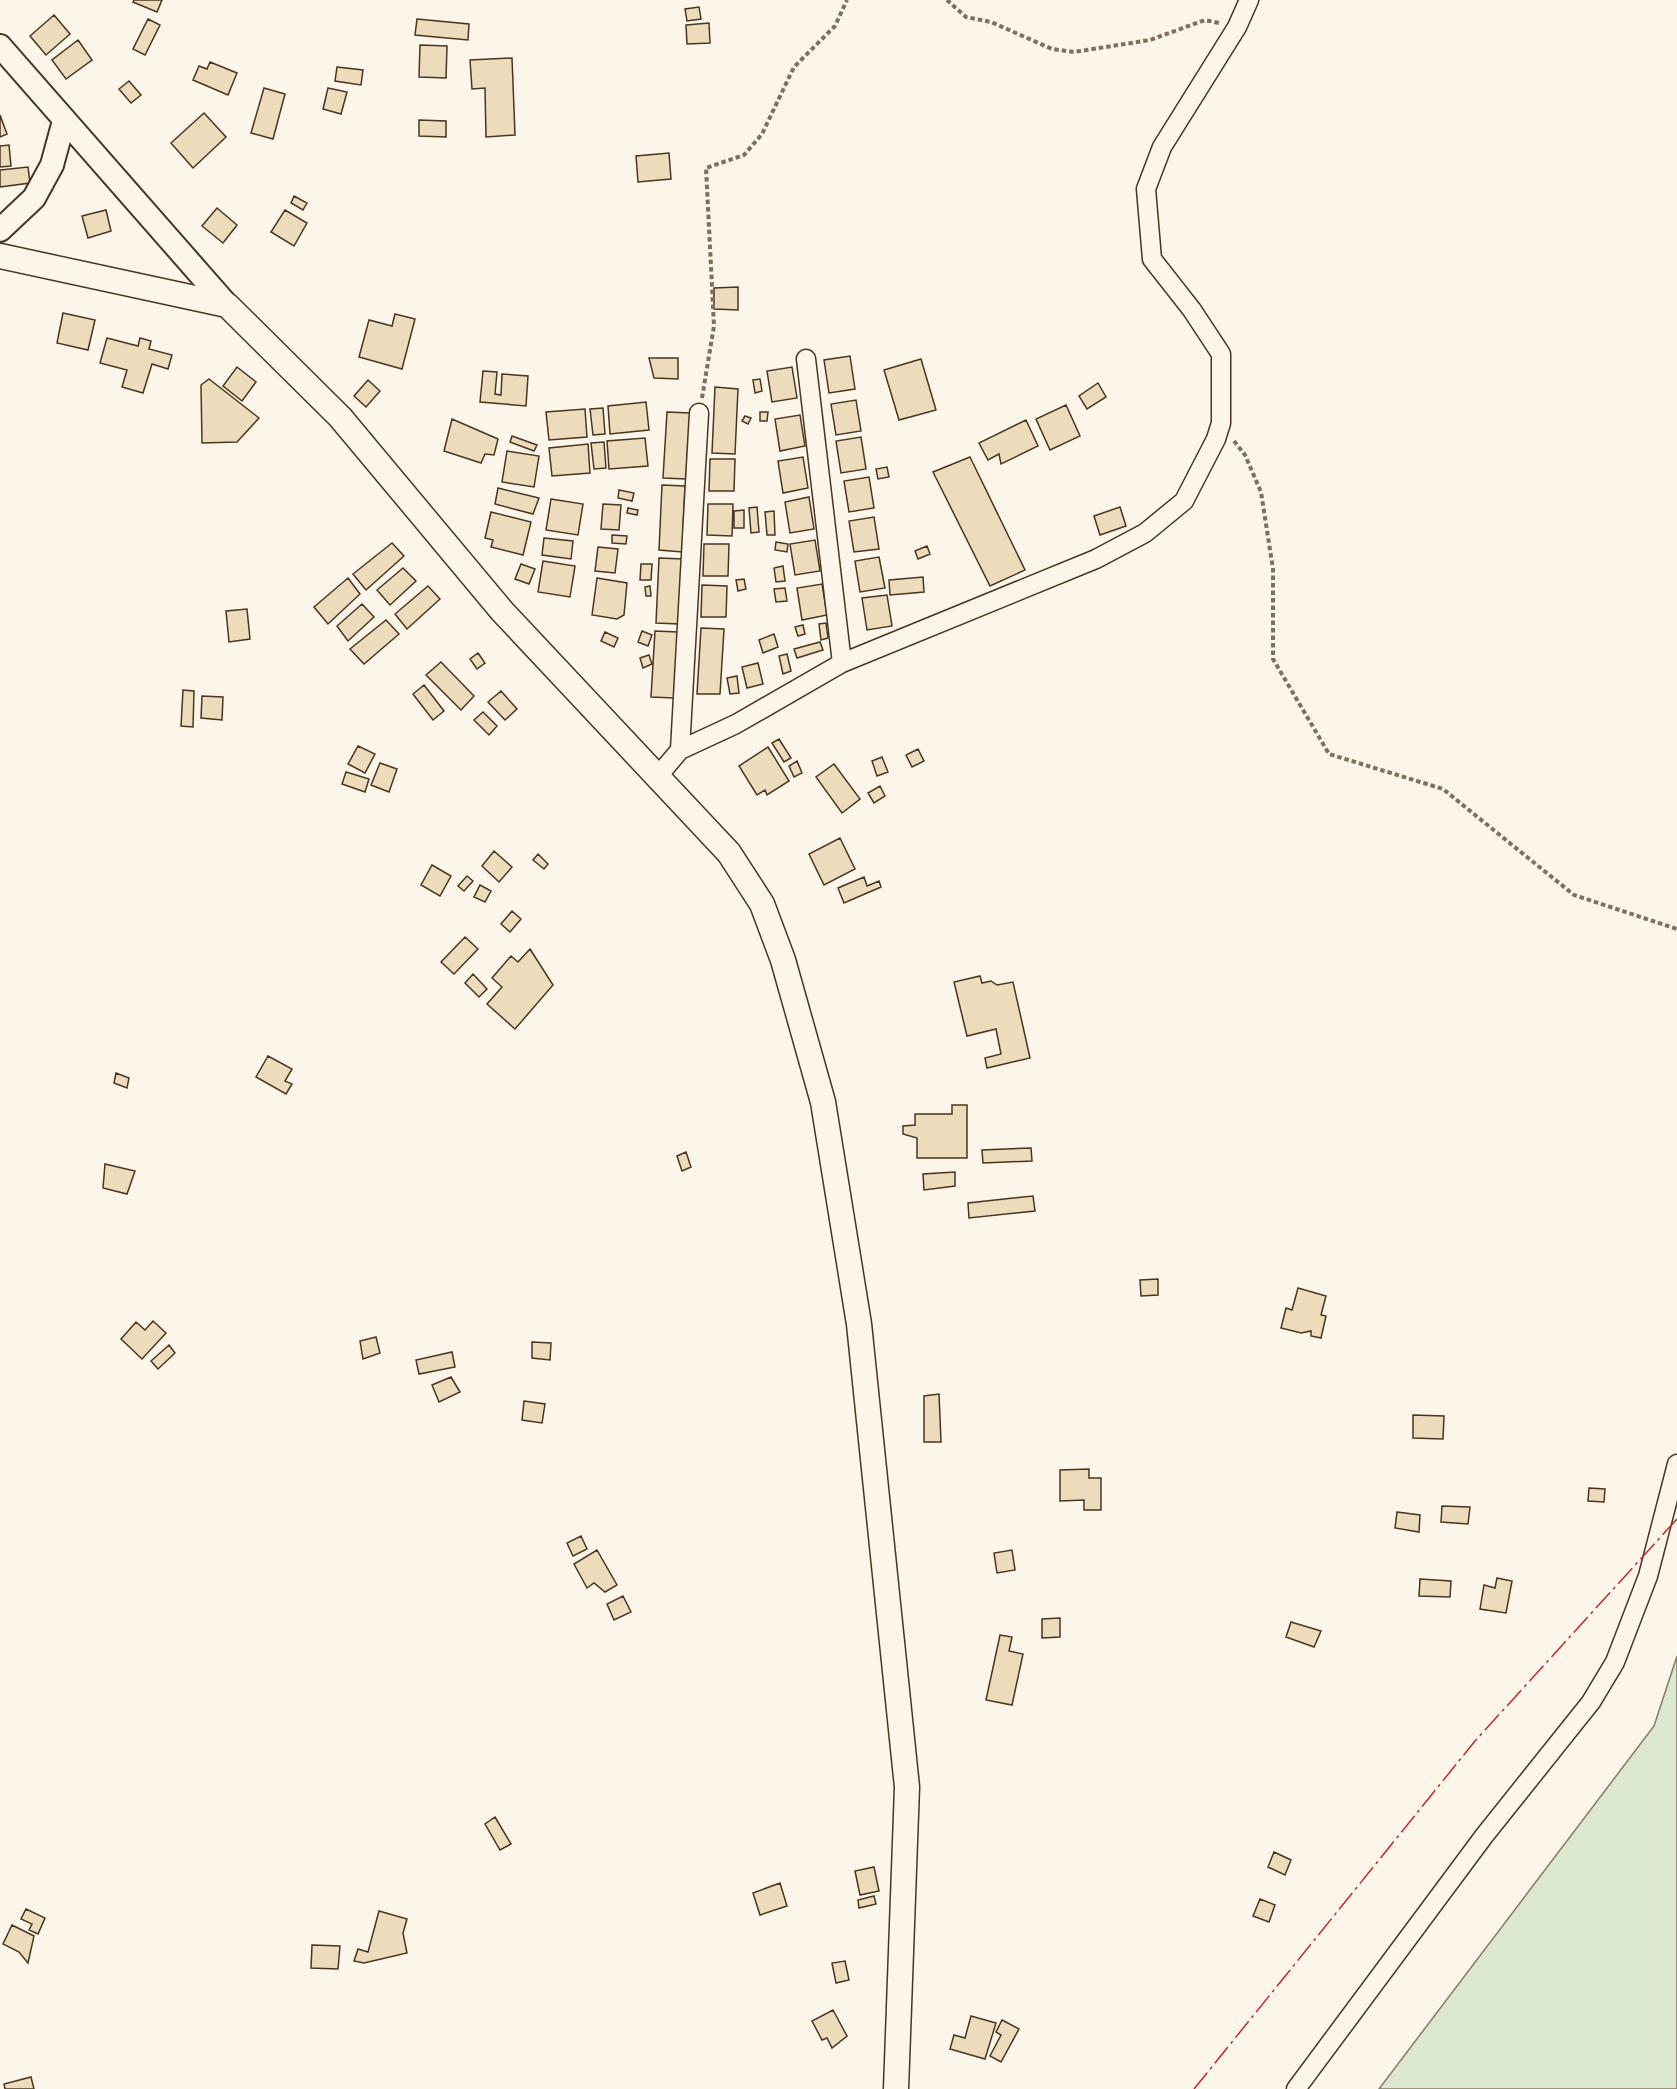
<svg xmlns="http://www.w3.org/2000/svg" width="1677" height="2089" font-family="Arial,sans-serif">
	<rect width="100%" height="100%" fill="#fbf6e9"/>
	<path fill="#dce7d0" stroke="#887966" stroke-width="1.5" d="M1677,1656V2089H1379L1654,1726Z"/>
	<path fill="#ecdcbc" stroke="#4a3520" stroke-width="1.5" d="M134,0H162L157,12L133,2Z
		M699,7L701,19L687,21L685,9Z
		M54,15L70,34L46,55L30,36Z
		M148,19L160,25L145,55L133,49Z
		M417,19L469,24L468,40L415,35Z
		M709,23L710,43L687,44L686,25Z
		M78,40L92,60L66,79L52,60Z
		M420,45L447,46L446,78L419,77Z
		M512,58L515,135L486,137L485,88L472,89L470,60Z
		M210,62L237,73L228,95L193,80L199,66L207,69Z
		M337,67L363,70L361,85L335,81Z
		M129,81L141,95L131,103L119,89Z
		M264,88L285,94L273,139L251,133Z
		M328,88L347,92L341,114L323,109Z
		M204,113L226,137L193,168L171,143Z
		M0,115L7,134L0,137Z
		M419,120L446,121V137L419,136Z
		M9,145L11,166L0,167V146Z
		M669,153L671,179L638,182L636,156Z
		M28,167L30,183L0,187V170Z
		M294,196L307,203L303,210L291,203Z
		M217,208L237,225L223,243L202,226Z
		M106,210L111,231L88,238L82,216Z
		M285,210L307,223L294,246L271,232Z
		M738,287V310L714,309V288Z
		M63,313L95,320L88,350L57,343Z
		M395,314L415,319L402,369L359,357L369,320L392,326Z
		M107,338L138,346L140,338L151,341L149,349L172,355L168,369L152,364L143,393L122,387L127,370L100,363Z
		M850,356L855,389L829,393L824,360Z
		M649,358H678V379L654,378Z
		M921,359L936,410L899,420L884,370Z
		M237,367L256,382L242,401L223,386Z
		M792,367L797,398L772,402L767,371Z
		M483,371L497,372L495,394L501,395L502,374L528,376L526,406L480,402Z
		M209,379L259,418L237,442L202,443L201,385Z
		M760,379L762,391L755,393L753,380Z
		M368,380L380,391L366,407L354,396Z
		M1098,383L1106,397L1087,409L1079,396Z
		M715,387L738,389L735,454L712,453Z
		M856,400L861,431L836,435L831,404Z
		M646,402L649,430L610,434L608,406Z
		M1066,405L1080,436L1050,450L1036,419Z
		M603,408L605,434L593,435L590,409Z
		M585,409L587,437L549,440L546,412Z
		M667,412L690,413L686,479L663,478Z
		M760,412H768L767,421H760Z
		M800,415L805,446L780,451L775,419Z
		M745,416L751,418L748,424L742,421Z
		M452,419L498,439L494,455L485,454L481,463L444,451Z
		M1026,420L1038,446L1001,464L999,454L988,460L979,443Z
		M512,436L537,445L534,451L510,442Z
		M861,437L866,469L841,473L836,441Z
		M645,438L648,466L609,469L607,441Z
		M604,442L606,468L594,469L591,443Z
		M588,444L590,473L552,476L549,448Z
		M507,451L539,456L534,487L502,482Z
		M803,457L808,488L783,493L778,461Z
		M970,457L1025,570L990,586L933,472Z
		M710,459H735L734,491H709Z
		M887,467L889,477L878,479L876,469Z
		M869,477L874,508L849,512L844,481Z
		M662,485L685,486L682,552L659,550Z
		M498,488L539,498L533,514L495,504Z
		M619,490L634,493L632,501L618,498Z
		M809,497L814,529L790,533L785,502Z
		M551,499L583,504L578,535L546,530Z
		M603,504L621,505L619,530L601,529Z
		M708,504H733L732,536L707,535Z
		M757,507L759,532L751,533L749,508Z
		M1120,507L1126,526L1100,535L1094,516Z
		M628,508L638,510L637,515L627,513Z
		M744,510V528H734V511Z
		M774,511L775,535H767L765,512Z
		M491,512L531,522L523,555L491,547L493,540L485,538Z
		M874,517L879,549L854,552L849,521Z
		M612,535L627,536L626,544L612,543Z
		M544,538L573,541L571,559L542,555Z
		M815,540L820,571L795,575L790,544Z
		M776,542L788,544L787,552L775,550Z
		M392,543L404,556L366,590L353,574Z
		M704,544H729L728,576H703Z
		M927,546L930,554L918,559L915,551Z
		M598,547L618,549L615,573L595,571Z
		M879,557L885,588L860,592L855,561Z
		M659,558L683,559L679,624L656,623Z
		M543,561L575,566L570,597L538,592Z
		M521,564L535,569L529,584L515,579Z
		M641,564H652L651,580H640Z
		M783,566L785,581L776,582L774,568Z
		M403,568L416,581L390,605L377,590Z
		M923,577L924,592L890,595L889,580Z
		M348,578L360,594L328,624L314,607Z
		M597,578L627,583L624,615L617,619L592,615Z
		M744,579L746,589L738,591L736,580Z
		M822,584L827,615L802,620L797,588Z
		M702,585L727,586L726,617H701Z
		M428,586L440,599L407,629L395,614Z
		M650,586L651,596H646L645,587Z
		M785,588L787,601L776,602L774,589Z
		M887,595L892,626L867,630L862,598Z
		M362,604L374,617L348,641L337,626Z
		M247,609L250,639L229,642L226,611Z
		M386,620L399,634L364,664L350,649Z
		M826,623L828,638L821,640L819,624Z
		M803,625L805,634L798,636L795,627Z
		M701,628L724,629L720,694H697Z
		M642,631L652,635L648,646L638,642Z
		M655,631L678,632L674,698L651,697Z
		M605,632L618,638L614,647L601,641Z
		M774,634L778,647L763,653L759,640Z
		M820,642L823,650L797,658L794,649Z
		M478,653L485,663L477,669L470,659Z
		M787,654L791,671L783,674L779,656Z
		M649,655L652,664L643,668L640,658Z
		M441,662L474,696L461,710L426,675Z
		M758,663L763,684L747,688L742,667Z
		M737,676L739,693L730,694L727,678Z
		M424,685L444,711L433,720L413,694Z
		M183,690L194,691L193,727L181,726Z
		M501,691L517,709L505,720L488,702Z
		M202,696L223,697L222,720L201,718Z
		M483,712L497,726L489,735L474,720Z
		M779,739L791,758L784,762L772,743Z
		M358,746L375,754L365,773L348,764Z
		M768,747L789,781L767,795L765,790L757,795L739,766Z
		M918,749L924,761L912,767L906,755Z
		M882,757L888,772L877,776L872,761Z
		M797,761L802,773L794,777L789,766Z
		M380,763L397,769L389,792L371,785Z
		M834,764L860,799L842,813L816,777Z
		M346,772L369,779L365,792L342,784Z
		M880,786L885,796L874,803L868,793Z
		M840,838L855,869L824,885L809,854Z
		M494,851L512,867L499,882L482,866Z
		M538,854L548,864L544,869L533,860Z
		M432,865L451,876L440,896L421,885Z
		M467,876L473,881L464,891L458,886Z
		M864,877L867,886L879,881L881,887L844,903L838,888Z
		M480,885L491,891L485,902L474,897Z
		M512,911L521,919L510,932L501,924Z
		M465,937L478,949L454,974L441,962Z
		M530,949L553,985L515,1029L487,1004L502,987L492,978L511,956L518,962Z
		M473,974L487,989L479,997L465,983Z
		M980,976L982,983L991,981L997,985L1013,982L1030,1058L987,1068L985,1058L1001,1054L996,1029L967,1036L954,982Z
		M268,1056L292,1069L285,1081L292,1084L286,1094L256,1077Z
		M116,1073L129,1078L127,1088L114,1083Z
		M952,1105H967V1158H917V1138L903,1134V1126L915,1125V1114H952Z
		M1031,1148L1032,1161L983,1163L982,1150Z
		M686,1152L691,1167L682,1171L677,1156Z
		M105,1164L135,1171L127,1194L103,1188Z
		M955,1172V1186L924,1190L923,1174Z
		M1033,1196L1035,1211L969,1218L968,1203Z
		M1158,1279V1295L1141,1296L1140,1280Z
		M1298,1288L1326,1296L1321,1315L1326,1316L1321,1338L1311,1336V1331L1301,1333L1281,1328L1286,1308L1292,1310Z
		M153,1321L166,1333L142,1359L121,1339L136,1322L145,1330Z
		M376,1337L380,1353L363,1359L360,1341Z
		M532,1342L551,1343L550,1360L532,1358Z
		M169,1345L175,1353L158,1369L151,1361Z
		M452,1352L455,1367L419,1374L416,1360Z
		M451,1377L460,1392L439,1402L432,1385Z
		M939,1394L941,1442H924V1396Z
		M524,1401L545,1404L542,1423L522,1420Z
		M1413,1415L1444,1416L1443,1439L1413,1438Z
		M1089,1469V1478H1101V1510H1084V1500L1060,1501V1470Z
		M1589,1488L1605,1489L1604,1502L1588,1501Z
		M1442,1506L1470,1507L1468,1524L1441,1522Z
		M1397,1512L1420,1515L1419,1532L1395,1528Z
		M581,1536L587,1549L573,1556L567,1543Z
		M597,1550L617,1585L605,1592L594,1583L587,1588L574,1564Z
		M1012,1550L1015,1570L997,1573L994,1553Z
		M1497,1578L1512,1581L1506,1613L1480,1609L1484,1585L1495,1588Z
		M1420,1579L1451,1581L1450,1597L1419,1596Z
		M623,1596L631,1612L614,1620L607,1604Z
		M1060,1618V1637L1042,1638V1619Z
		M1291,1622L1321,1631L1314,1647L1286,1637Z
		M1000,1635L1012,1637L1009,1651L1023,1654L1012,1705L986,1700Z
		M495,1817L511,1844L500,1850L485,1824Z
		M1274,1852L1291,1860L1285,1875L1268,1867Z
		M874,1867L879,1891L860,1895L855,1871Z
		M780,1883L787,1906L760,1915L753,1893Z
		M874,1896L876,1904L859,1908L858,1900Z
		M1260,1899L1275,1905L1269,1922L1253,1916Z
		M26,1909L45,1918L38,1934L29,1930L32,1924L21,1919Z
		M379,1911L407,1919L403,1933L407,1953L364,1963L354,1961L358,1949L368,1952Z
		M12,1925L34,1936L28,1963L19,1952L3,1944Z
		M312,1945L340,1946L338,1969L311,1968Z
		M845,1961L849,1980L836,1983L832,1963Z
		M833,2010L847,2036L832,2048L827,2038L822,2040L812,2021Z
		M971,2016L996,2023L985,2059L950,2049L954,2035L965,2038Z
		M1002,2020L1019,2029L1001,2062L990,2056L1001,2035L996,2032Z
		M31,2077L34,2089H5L4,2084Z"/>
	<g fill="none" stroke-linecap="round" stroke-linejoin="round">
		<g stroke="#4a3520" stroke-width="21">
			<path id="minor" d="M806,359L842,663
				M680,750L699,413
				M658,776L680,750L736,724L842,663L1096,559L1145,533L1184,501L1216,439L1221,423V354L1192,310L1152,259L1146,189L1162,147L1237,27L1249,0
				M1296,2089L1484,1836L1591,1702L1615,1662L1648,1576L1677,1464"/>
		</g>
		<g stroke="#4a3520" stroke-width="26">
			<path id="tertiary" d="M0,46L227,305
				M0,230L34,198L52,165L64,121"/>
		</g>
		<g stroke="#4a3520" stroke-width="27">
			<path id="secondary" d="M0,256L227,305L340,417L502,611L729,853L762,904L783,960L823,1102L859,1324L907,1787L896,2089"/>
		</g>
		<path stroke="#7f6f5c" stroke-width="4" stroke-dasharray="4.5 3" stroke-linecap="butt" d="M947,0L966,17L991,22L1052,49L1074,52L1150,40L1205,20L1219,23
			M702,398L714,326L706,168L744,155L762,134L794,67L835,26L847,0
			M1234,441L1245,455L1261,492L1273,569V659L1329,754L1443,789L1574,895L1677,929"/>
		<use href="#minor" stroke="#fbf6e9" stroke-width="18"/>
		<use href="#tertiary" stroke="#fbf6e9" stroke-width="22"/>
		<use href="#secondary" stroke="#fbf6e9" stroke-width="24"/>
		<path stroke="#c62828" stroke-width="1.5" stroke-dasharray="21 4.5 3 4.5" stroke-linecap="butt" d="M1194,2089L1475,1741L1677,1519"/>
	</g>
</svg>
